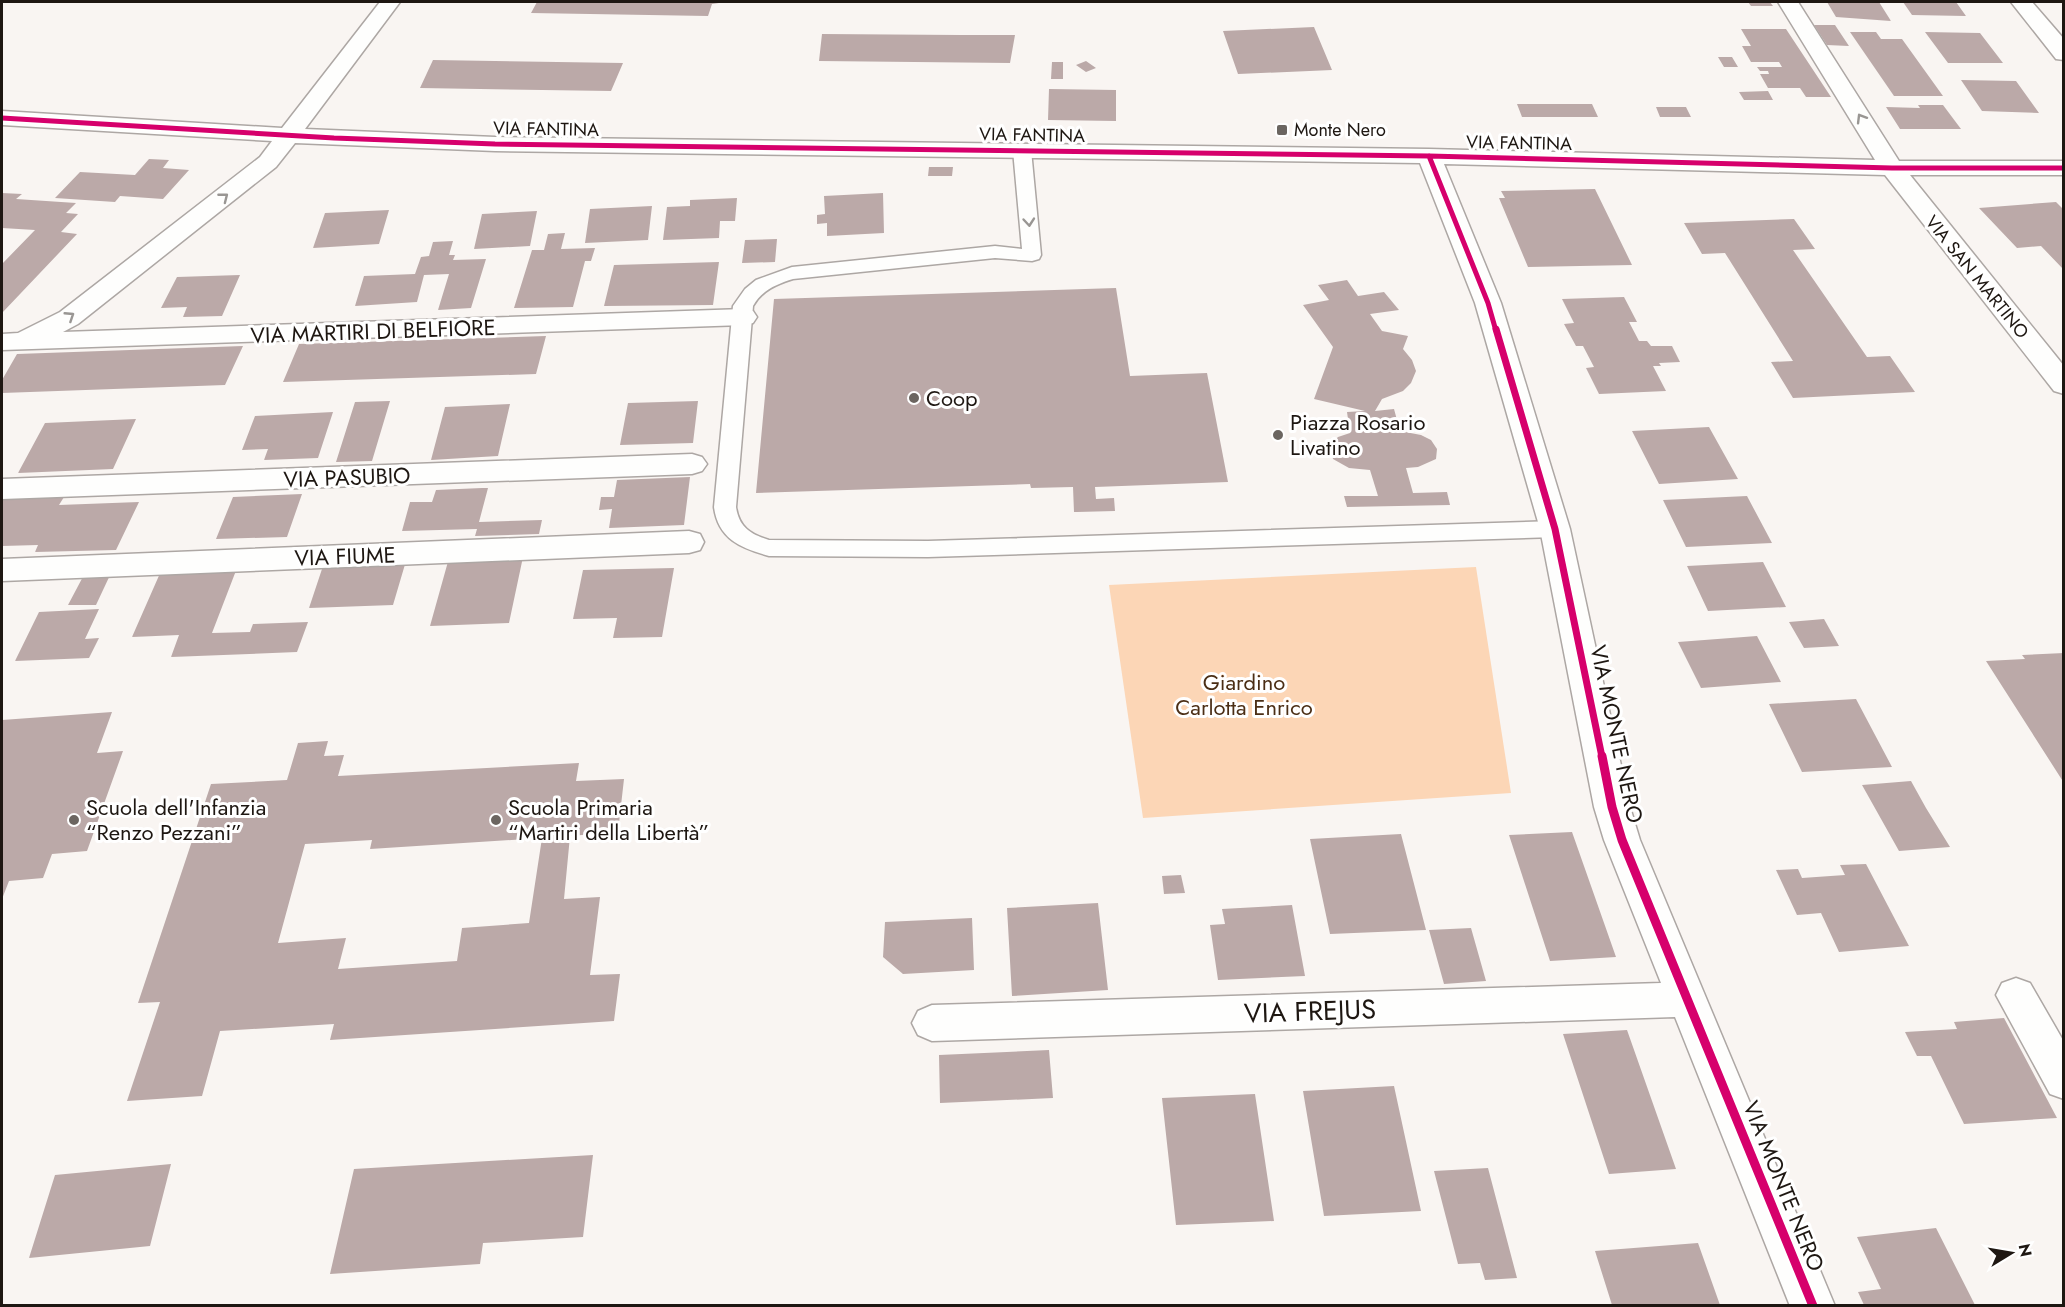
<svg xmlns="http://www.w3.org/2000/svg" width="2065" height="1307" font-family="Jost,sans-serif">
	<rect width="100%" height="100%" fill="#f9f5f2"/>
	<path fill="#fcd6b6" d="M1476,567L1511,793L1143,818L1109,585Z"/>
	<path fill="#bba9a8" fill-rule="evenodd" d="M537,2H719V3L712,4L708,16L531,13Z
		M1748,2H1770L1773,6H1751Z
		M1827,2H1879L1891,21L1836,17Z
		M1903,2H1956L1966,16L1912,15Z
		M1814,25H1835L1849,46L1827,45Z
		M1314,27L1332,70L1238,74L1223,31Z
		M1741,29H1786L1831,97H1806L1800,88H1768L1760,74H1769L1768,71H1760L1757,67H1782L1779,62H1751L1742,46H1751Z
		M1850,32H1876L1881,39H1902L1943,96H1894Z
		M1925,32L1980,33L2003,63H1948Z
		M822,34L960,35H1015L1010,63L819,61Z
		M1718,57H1732L1738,67H1724Z
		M433,60L623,63L611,91L420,88Z
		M1086,61L1096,68L1086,72L1076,65Z
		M1052,62H1063V79H1051Z
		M1961,80L2016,81L2039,113L1982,111Z
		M1049,89L1116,90V121L1048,120Z
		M1768,91L1773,100H1744L1739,92Z
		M1517,104H1592L1598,117H1522Z
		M1918,105H1943L1961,129H1900L1886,107L1920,108Z
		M1656,107H1686L1691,117H1660Z
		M149,159L169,160L163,168L189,170L163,199L120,196L115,202L55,198L80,172L135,175Z
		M929,167H953L952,176H928Z
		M1595,189L1632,265L1528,267L1499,198H1505L1501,191Z
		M2,193L22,194L16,199L76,203L66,213L78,214L61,232L77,234L2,313V264L35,230L2,228Z
		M883,193L884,233L827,236V223L817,224V215L825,214L824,196Z
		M737,198L735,221H720L719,238L663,240L667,207L690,206V200Z
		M2056,202L2064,210V270L2041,246L2017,248L1979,208Z
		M652,206L648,240L585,243L590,209Z
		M389,210L379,244L313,248L325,213Z
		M537,211L530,246L474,249L482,214Z
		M1794,219L1815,249L1793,250L1867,357L1890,356L1915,392L1793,398L1771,362L1793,361L1725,253L1702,254L1684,223Z
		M565,233L561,249L595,248L591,261H585L573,307L514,308L532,250H544L548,234Z
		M777,239L775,262L742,263L745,240Z
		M453,241L449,255H455L453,260L486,259L471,308L438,310L449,274L424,275L417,302L355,306L364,276L415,274L421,257L429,256L433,242Z
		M719,262L713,305L604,306L614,265Z
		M240,275L222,316L183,317L187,307L161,308L177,277Z
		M1347,280L1358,296L1384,292L1399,310L1370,314L1382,331L1408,336L1403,349L1412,360L1416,371L1411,383L1403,391L1382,399L1375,411L1394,409L1400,431L1421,435L1431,440L1437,449L1436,459L1418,467L1406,468L1413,493L1447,492L1450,505L1347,507L1344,496H1378L1370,470L1349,468L1333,459L1330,445L1338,437L1350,433L1347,412L1365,411L1314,399L1333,347L1303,305L1329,300L1318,285Z
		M1116,288L1130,376L1207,373L1228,482L1095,487L1096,499L1114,498L1115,511L1077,512H1074L1073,487L1031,488L1030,484L756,493L774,299Z
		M1624,297L1637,322H1629L1639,341H1647L1651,346H1672L1680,362L1659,363L1661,366H1653L1666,391L1599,394L1586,368L1594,367L1583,346H1576L1564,324L1574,323L1562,299Z
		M546,336L536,374L283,382L299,344Z
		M243,346L225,385L2,393V380L17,354Z
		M390,401L372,461L336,462L355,402Z
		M698,401L693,443L620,445L628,403Z
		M510,404L498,456L431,460L445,407Z
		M333,412L318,458L264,460L268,449L242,450L255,416Z
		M136,419L113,469L18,473L45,423Z
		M1709,427L1738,479L1659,484L1632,431Z
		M690,477L684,525L609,528L612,509L599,510L601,497H614L617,480Z
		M482,488H488L479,522L542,520L539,534L475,536L477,529L402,531L410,502H432L436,490Z
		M302,494L287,537L216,539L233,497Z
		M1747,496L1772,543L1686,547L1663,500Z
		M64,497L59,505L139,502L116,550L35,552L38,545L2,546V499Z
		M523,557L509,623L430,626L449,558Z
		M406,561L393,605L309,608L324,563Z
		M1763,562L1786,607L1708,611L1687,566Z
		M237,568L212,633L250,632L253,624L308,622L297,652L171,657L179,635L132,637L161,571Z
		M674,568L662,637L613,638L617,618L573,619L583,570Z
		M86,571L111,573L96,605H68Z
		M99,609L85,639L99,638L89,658L15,661L39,612Z
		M1824,619L1839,646L1804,648L1789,622Z
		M1757,636L1781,682L1701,688L1678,642Z
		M2064,653V783L1986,661L2025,659L2022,655Z
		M1856,699L1892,767L1802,772L1769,704Z
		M112,712L97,753L123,751L87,851L52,854L43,878L9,881L2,899V720Z
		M328,741L324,756L344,755L338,776L579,763L576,781L624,779L618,832L570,836L564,899L600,897L590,975L620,974L614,1021L330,1040L334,1024L220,1031L202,1096L127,1101L160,1002L138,1003L211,784L287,780L298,743ZM542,838L529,923L462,928L457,961L338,969L346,938L278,943L305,844L372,840L370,849Z
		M1911,781L1926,808L1950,847L1899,851L1862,785Z
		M1572,832L1616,957L1550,961L1509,835Z
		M1401,834L1426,930L1330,934L1310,839Z
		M1866,864L1909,946L1839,952L1821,913L1797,915L1776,870L1798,869L1802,878L1845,875L1840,865Z
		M1181,875L1185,893L1164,894L1162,876Z
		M1098,903L1108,990L1012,996L1007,908Z
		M1292,905L1305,976L1218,980L1210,925L1225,924L1222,909Z
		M972,918L974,970L903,974L883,957L885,922Z
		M1471,928L1486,981L1444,984L1429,930Z
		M2004,1018L2057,1118L1964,1124L1931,1056H1917L1905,1032L1957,1029L1954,1022Z
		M1627,1030L1676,1169L1609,1174L1563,1034Z
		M1049,1050L1053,1098L940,1103L939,1055Z
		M1394,1086L1421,1211L1324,1216L1303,1091Z
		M1255,1094L1274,1221L1176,1225L1162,1098Z
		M593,1155L583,1237L483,1243L480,1264L330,1274L354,1169Z
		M171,1164L150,1246L29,1258L55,1175Z
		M1488,1168L1517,1278L1485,1280L1480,1263L1458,1264L1434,1171Z
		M1936,1228L1975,1305H1864L1858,1292L1881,1289L1857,1237Z
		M1698,1243L1720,1305H1612L1595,1251Z"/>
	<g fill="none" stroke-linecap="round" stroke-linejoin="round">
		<g stroke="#ada7a4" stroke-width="3">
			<path id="service" d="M1022,145L1028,146L1031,150L1041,255L1039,259L1032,261L995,258L793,279C777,284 762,290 753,306L736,507C739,527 750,534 769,540L928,541L1555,521L1563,524L1566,529L1563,534L1555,537L928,557L769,556C741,548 718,539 714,507L733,306L745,289L756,280L792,267L995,246L1022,249L1013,150L1016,146Z"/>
		</g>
		<g stroke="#ada7a4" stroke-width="3">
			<path id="minor" d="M380,2H400L305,129L495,137L1429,149L1875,160L1778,2H1798L1899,161H2064V175H1910L2064,366V394L2054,391L1885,175L1444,164L1501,303L1570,529L1630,807L1640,840L1835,1306H1790L1675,1017L932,1041L918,1035L912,1023L918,1011L932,1005L1661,983L1604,840L1594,807L1540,529L1475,303L1420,163L495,151L295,143L276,167L78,324L63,332L744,309L753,311L757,317L753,323L744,325L2,350V334L18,333L60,312L260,157L272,141L2,125V111L282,128Z
				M2011,2H2032L2064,39V60L2056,59Z
				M692,454L702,457L707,464L702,471L692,474L2,499V479Z
				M689,531L700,534L704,542L700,550L689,553L2,581V559Z
				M2016,978L2030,983L2064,1042V1099L2050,1094L1996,995L2002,983Z"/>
		</g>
		<use href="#service" fill="#fefefd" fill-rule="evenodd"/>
		<use href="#minor" fill="#fefefd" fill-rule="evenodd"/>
		<g stroke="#fff" stroke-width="8">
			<path id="cycleway-far2" d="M2,118L334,138L495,144L1429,156L1892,168H2064
				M1429,156L1488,303L1496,331"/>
		</g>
		<g stroke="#fff" stroke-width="10">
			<path id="cycleway-far1" d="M1496,329L1555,529L1602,757"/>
		</g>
		<g stroke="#fff" stroke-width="13">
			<path id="cycleway" d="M1602,756L1612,807L1622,840L1813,1306"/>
		</g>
		<use href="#cycleway-far2" stroke="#d6006c" stroke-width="5"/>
		<use href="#cycleway-far1" stroke="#d6006c" stroke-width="7"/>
		<use href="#cycleway" stroke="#d6006c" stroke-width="9"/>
	</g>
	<defs><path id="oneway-chevron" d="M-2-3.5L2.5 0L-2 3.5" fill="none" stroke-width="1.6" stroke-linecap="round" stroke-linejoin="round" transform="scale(1.5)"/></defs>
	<g stroke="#999693">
		<use href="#oneway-chevron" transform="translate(1861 118) rotate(-121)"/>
		<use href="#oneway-chevron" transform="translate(224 197) rotate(-38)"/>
		<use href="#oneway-chevron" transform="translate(1029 222) rotate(85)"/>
		<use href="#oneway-chevron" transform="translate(70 316) rotate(-33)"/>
	</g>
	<g fill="#6b6560" stroke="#fff" stroke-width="2">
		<rect x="1276" y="124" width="12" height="12" rx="3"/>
		<circle cx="914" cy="398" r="6"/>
		<circle cx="1278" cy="435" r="6"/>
		<circle cx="74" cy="820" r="6"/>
		<circle cx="496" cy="820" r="6"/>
	</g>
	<g text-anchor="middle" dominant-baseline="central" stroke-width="6" stroke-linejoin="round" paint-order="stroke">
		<g font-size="18" fill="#1e1712" stroke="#fff">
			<text transform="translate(546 129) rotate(1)">VIA FANTINA</text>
			<text transform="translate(1032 135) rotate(1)">VIA FANTINA</text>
			<text transform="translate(1519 143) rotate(1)">VIA FANTINA</text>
			<text transform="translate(1977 277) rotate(51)">VIA SAN MARTINO</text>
		</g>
		<g font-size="18" fill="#1e1712" stroke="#fff" text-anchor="start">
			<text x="1294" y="130">Monte Nero</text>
		</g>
		<g font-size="22" fill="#1e1712" stroke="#fff">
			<text transform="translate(373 331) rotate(-2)">VIA MARTIRI DI BELFIORE</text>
			<text transform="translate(347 477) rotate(-2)">VIA PASUBIO</text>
			<text transform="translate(345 556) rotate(-2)">VIA FIUME</text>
			<text transform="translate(1617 734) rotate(78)">VIA MONTE NERO</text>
			<text transform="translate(1784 1186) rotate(68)">VIA MONTE NERO</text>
		</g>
		<g font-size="22" fill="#1e1712" stroke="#fff" text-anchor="start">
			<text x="926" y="398">Coop</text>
			<text x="1290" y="422">Piazza Rosario<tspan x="1290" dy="25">Livatino</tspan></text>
			<text x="86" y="807">Scuola dell'Infanzia<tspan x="86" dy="25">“Renzo Pezzani”</tspan></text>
			<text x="508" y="807">Scuola Primaria<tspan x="508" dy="25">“Martiri della Libertà”</tspan></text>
		</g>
		<g font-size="22" fill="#4b2e15" stroke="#fff">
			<text x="1244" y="682">Giardino<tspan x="1244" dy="25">Carlotta Enrico</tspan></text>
		</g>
		<g font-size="27" fill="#1e1712" stroke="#fff">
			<text transform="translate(1310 1011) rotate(-2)">VIA FREJUS</text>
		</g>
	</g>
	<rect width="2065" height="1307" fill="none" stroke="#1e1712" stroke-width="6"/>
	<g transform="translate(2011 1253) rotate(79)" stroke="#ffffff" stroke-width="4.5" paint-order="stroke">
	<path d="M0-4.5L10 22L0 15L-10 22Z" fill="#1e1712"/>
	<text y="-9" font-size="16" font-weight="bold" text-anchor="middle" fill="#1e1712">N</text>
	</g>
</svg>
